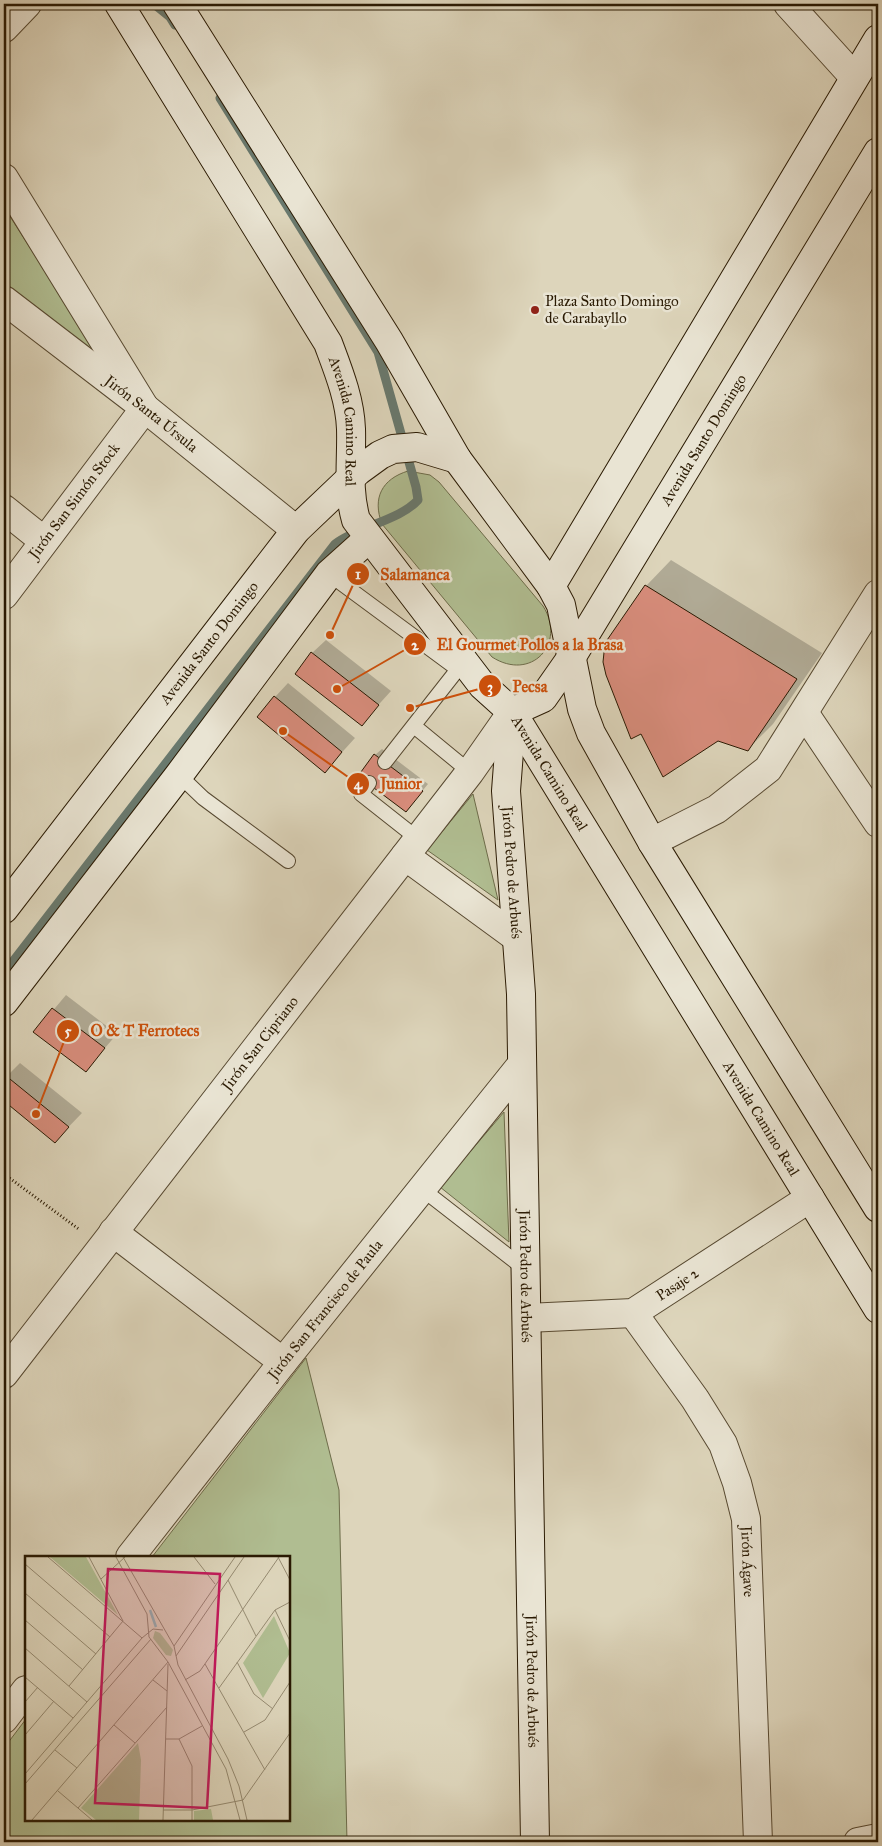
<svg xmlns="http://www.w3.org/2000/svg" width="882" height="1846" font-family="'IM FELL Great Primer',serif">
	<rect width="100%" height="100%" fill="#ddd5bb"/>
	<filter id="stains"><feTurbulence type="fractalNoise" baseFrequency=".004" numOctaves="4"/><feColorMatrix values="0 0 0 0 .2 0 0 0 0 .09 0 0 0 0 .02 0 0 0 .5 -.17"/></filter>
	<radialGradient id="worn" r=".72"><stop offset=".6" stop-color="#630" stop-opacity="0"/><stop offset="1" stop-color="#630" stop-opacity=".3"/></radialGradient>
	<path fill="#b0bd91" stroke="#6d6c4a" d="M4,207L100,357L4,287Z
		M408,471L430,475L439,482L543,606C567,644 531,682 492,657L382,524C372,498 382,479 408,471Z
		M473,794L498,900L427,850Z
		M504,1112L509,1242L440,1187Z
		M306,1358L339,1490L347,1842H4V1748L26,1719V1820H289V1557H152Z"/>
	<path fill="#0003" d="M671,560L822,653L773,724L748,749L718,740L646,586Z
		M326,640L391,691L361,724L312,653Z
		M288,683L355,738L325,771L275,697Z
		M382,749L428,784L406,811L375,755Z
		M66,995L117,1034L86,1070L35,1032Z
		M20,1063L82,1113L55,1141L4,1100V1079Z"/>
	<g fill="none" stroke-linecap="round" stroke-linejoin="round">
		<path stroke="#69796e" stroke-width="9" d="M154,4L170,17L175,25
			M4,973L335,544C359,526 400,520 418,500L416,487L378,352L220,98"/>
	</g>
	<path fill="#d78c7b" stroke="#2a1a03" d="M645,585L797,679L748,751L718,741L663,777L641,734L631,739L606,675L603,662L605,643Z
		M311,652L379,705L362,726L295,674Z
		M274,696L342,752L325,773L257,717Z
		M374,754L423,791L406,812L358,776Z
		M52,1008L105,1048L86,1072L33,1032Z
		M5,1075L69,1127L55,1143L4,1101Z"/>
	<g fill="none" stroke-linecap="round" stroke-linejoin="round">
		<g stroke="#574931" stroke-width="16">
			<path id="lane" d="M329,574L459,670
				M414,726L470,772
				M385,762L458,669
				M179,775L203,798L288,861
				M369,783L361,794L418,839
				M422,1189L525,1269"/>
		</g>
		<g stroke="#574931" stroke-width="30">
			<g id="street">
				<path d="M788,4L854,77"/>
				<path d="M4,28L27,4"/>
				<path d="M4,178L145,408L4,595"/>
				<path id="s1" d="M4,300L145,408L296,530"/>
				<path d="M4,509L44,541"/>
				<path d="M805,714L878,823"/>
				<path d="M652,842L717,809L768,769L878,594"/>
				<path d="M405,856L517,938"/>
				<path d="M113,1232L283,1362"/>
				<path id="s2" d="M633,1313L695,1399L723,1444L737,1483L746,1519L758,1842"/>
				<path id="s3" d="M527,1318L633,1313L810,1198"/>
				<path id="s4" d="M4,1374L470,772L512,712"/>
				<path id="s5" d="M130,1557L283,1362L522,1064"/>
				<path d="M4,1719L26,1690"/>
				<path d="M858,1842L878,1838"/>
			</g>
		</g>
		<g stroke="#2a1a03" stroke-width="30">
			<g id="secondary">
				<path id="s6" d="M119,4L328,343C338,370 350,399 351,429C352,460 347,489 356,520L482,685L512,712L878,1309"/>
				<path d="M177,4L389,341L457,459L551,586L561,605L582,709L591,733L652,842L878,1208"/>
				<path d="M551,586L878,39"/>
				<path id="s7" d="M512,712L506,791L521,994L535,1842"/>
				<path id="s8" d="M512,712L543,698L571,658L878,152"/>
				<path id="s9" d="M4,909L296,530L358,471L380,455L393,449L417,447L457,459"/>
				<path d="M4,1002L179,775L329,574L368,539"/>
			</g>
		</g>
		<path stroke="#2a1a03" stroke-width="3" stroke-dasharray="1 2.5" stroke-linecap="butt" d="M4,1174L80,1230"/>
		<use href="#lane" stroke="#e9e4d3" stroke-width="14"/>
		<use href="#street" stroke="#e9e4d3" stroke-width="28"/>
		<use href="#secondary" stroke="#e9e4d3" stroke-width="28"/>
	</g>
	<circle fill="#8f2418" stroke="#e9e4d3" stroke-width="2" cx="535" cy="310" r="5"/>
	<g text-anchor="middle" dominant-baseline="central" stroke-width="5" stroke-linejoin="round" paint-order="stroke">
		<g font-size="15" fill="#2a1a03" stroke="#e9e4d3" text-anchor="start">
			<text x="545" y="301">Plaza Santo Domingo<tspan x="545" dy="17">de Carabayllo</tspan></text>
		</g>
		<g font-size="15" fill="#2a1a03" stroke="#e9e4d3">
			<text stroke="none"><textPath href="#s1" startOffset="186">Jirón Santa Úrsula</textPath></text>
			<text stroke="none"><textPath href="#s6" startOffset="479">Avenida Camino Real</textPath></text>
			<text stroke="none"><textPath href="#s8" startOffset="338">Avenida Santo Domingo</textPath></text>
			<text transform="translate(74 501) rotate(-53)">Jirón San Simón Stock</text>
			<text stroke="none"><textPath href="#s9" startOffset="336">Avenida Santo Domingo</textPath></text>
			<text stroke="none"><textPath href="#s6" startOffset="899">Avenida Camino Real</textPath></text>
			<text stroke="none"><textPath href="#s7" startOffset="161">Jirón Pedro de Arbués</textPath></text>
			<text stroke="none"><textPath href="#s4" startOffset="418">Jirón San Cipriano</textPath></text>
			<text stroke="none"><textPath href="#s6" startOffset="1304">Avenida Camino Real</textPath></text>
			<text stroke="none"><textPath href="#s7" startOffset="565">Jirón Pedro de Arbués</textPath></text>
			<text stroke="none"><textPath href="#s3" startOffset="159">Pasaje 2</textPath></text>
			<text stroke="none"><textPath href="#s5" startOffset="315">Jirón San Francisco de Paula</textPath></text>
			<text stroke="none"><textPath href="#s2" startOffset="280">Jirón Ágave</textPath></text>
			<text stroke="none"><textPath href="#s7" startOffset="970">Jirón Pedro de Arbués</textPath></text>
		</g>
	</g>
	<g transform="translate(25 1556)">
		<rect width="265" height="265" fill="#ddd5bb"/>
		<path d="M25,1H61L93,59ZM249,60L265,97L238,142L218,107ZM130,75L135,77L148,94L146,100L141,99L128,82ZM113,187L116,204L114,264H71L56,252ZM186,253L188,264H169V255Z" fill="#b0bd91"/>
		<path fill="none" stroke="#93b8b6" stroke-width="2.5" d="M125,54L131,71"/>
		<path fill="none" stroke="#958a71" stroke-width="1" d="M23,1L117,82M91,1L122,58L124,81L143,106L201,213L215,264M98,1L149,90L153,109L203,203L214,230L222,264M169,1L190,28M253,1L265,24M0,8L85,81M76,23L100,1M203,24L231,80M0,37L71,98M250,54L265,85M0,64L58,114M149,90L210,1M0,92L62,146M151,100L219,1M212,106L229,138L248,153M180,108L240,214M0,121L48,162M128,124L142,135M160,124L175,115L254,1M44,130L98,65L64,1M194,132L250,54L265,46M0,146L13,131M89,169L110,187M219,176L240,164L265,126M0,179L29,145M141,183H154L177,170M154,183L167,210V264M30,194L52,212M0,218L117,82L128,73L138,74M0,228L126,83M33,235L67,264M53,252L142,151M138,254H167L218,244L265,177M7,264L143,106M138,264L143,108"/>
		<path fill="#c2185b" fill-opacity="0.15" stroke="#c2185b" stroke-width="2.5" d="M83,13L195,18L182,252L70,247Z"/>
		<rect width="265" height="265" fill="none" stroke="#2a1a03" stroke-width="2.5"/>
	</g>
	<path fill="none" stroke="#cc500b" stroke-width="2" d="M330 635L358 574M337 689L415 644M410 708L490 686M283 731L358 784M36 1114L68 1031"/>
	<g fill="#cc500b" stroke="#e9e4d3" stroke-width="2">
		<circle cx="330" cy="635" r="5"/>
		<circle cx="337" cy="689" r="5"/>
		<circle cx="410" cy="708" r="5"/>
		<circle cx="283" cy="731" r="5"/>
		<circle cx="36" cy="1114" r="5"/>
		<circle cx="358" cy="574" r="12"/>
		<circle cx="415" cy="644" r="12"/>
		<circle cx="490" cy="686" r="12"/>
		<circle cx="358" cy="784" r="12"/>
		<circle cx="68" cy="1031" r="12"/>
	</g>
	<g font-size="15" text-anchor="middle" font-weight="bold" fill="#fff">
		<text x="358" y="579">1</text>
		<text x="415" y="650">2</text>
		<text x="490" y="692">3</text>
		<text x="358" y="789">4</text>
		<text x="68" y="1036">5</text>
	</g>
	<g font-size="16" text-anchor="middle" font-weight="bold" fill="#cc500b" stroke="#e9e4d3" stroke-width="5" stroke-linejoin="round" paint-order="stroke">
		<text x="415" y="580">Salamanca</text>
		<text x="530" y="650">El Gourmet Pollos a la Brasa</text>
		<text x="530" y="692">Pecsa</text>
		<text x="401" y="789">Junior</text>
		<text x="145" y="1036">O &amp; T Ferrotecs</text>
	</g>
	<rect width="882" height="1846" fill="none" stroke="#ddd5bb" stroke-width="20"/>
	<rect x="5" y="5" width="872" height="1836" fill="none" stroke="#2a1a03" stroke-width="2.5"/>
	<rect x="10" y="10" width="862" height="1826" fill="none" stroke="#2a1a03"/>
	<rect width="100%" height="100%" filter="url(#stains)"/>
	<rect width="100%" height="100%" fill="url(#worn)"/>
</svg>
